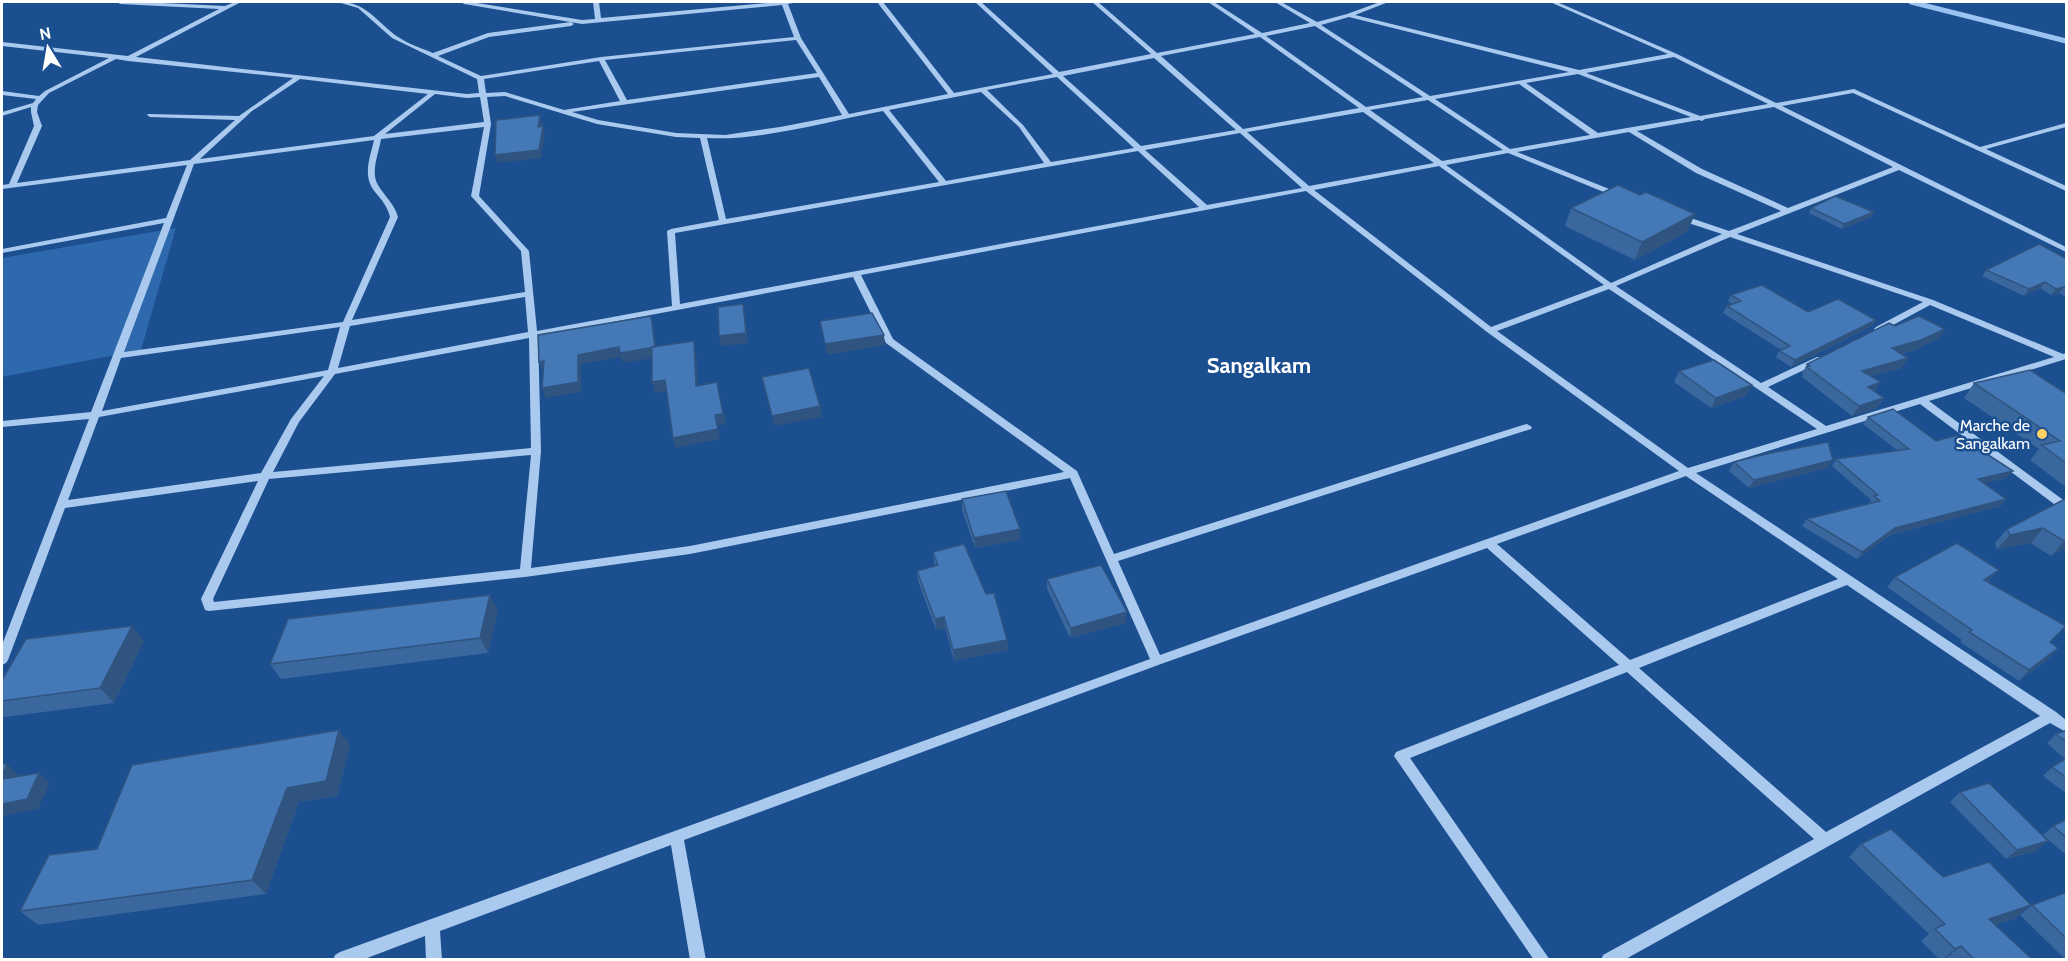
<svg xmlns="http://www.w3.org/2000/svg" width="2068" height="961" font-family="Cabin,sans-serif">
	<rect width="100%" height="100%" fill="#1b4f8f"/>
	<path fill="#2e69ad" d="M176,228L141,350L2,377V258Z"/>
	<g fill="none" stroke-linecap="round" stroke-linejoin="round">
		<path stroke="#9cc4f0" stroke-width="5" d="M1911,2L2066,41"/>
		<path fill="#a9c9ee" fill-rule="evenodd" d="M117,2H142L225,6L235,2H241L136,57L467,94L479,93L477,79L392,38L358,8L341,3L340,2C365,2 377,21 395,35C406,43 421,48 433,53L488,33L571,22L574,24L571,26L489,37L438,56L481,76L601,57L794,37L782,5L582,24L464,4L461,2H471L582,20L595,19L593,2H599L601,18L778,2H794L793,3L788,4L801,38L849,114L948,94L877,2H883L954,93L1053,74L975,2H981L1059,72L1151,54L1092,2H1098L1157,53L1255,34L1208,2H1214L1262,33L1310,23L1275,2H1281L1317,22L1347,14L1380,2H1387L1386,3L1355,15L1579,70L1668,54L1550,2H1557L1677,54L1776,103L1854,89L1980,147L2066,123V127L1986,149L2066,186V191L1853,93L1782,106L2066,247V252L1899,170L1737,234L1933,300L2063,354L2066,353V359L1929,401L2066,502V511L2062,510L1920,404L1696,473L2056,712L2066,720V732L2050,723L1624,960H1601L1603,955L1814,839L1627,672L1410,758L1550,960H1534L1394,756L1396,752L1619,665L1487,548L1161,664L684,840L706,960H690L671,845L440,931L442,960H426L425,936L362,960H333L335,955L340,952L1150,659L1070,478L690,554L525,577L209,611L205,610L201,599L258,481L65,508L8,660L6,663L2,665V645L89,419L2,427V421L91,412L164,223L2,253V249L166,218L187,165L2,189V185L9,184L34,126L31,112V107L2,116V112L33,103L36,99L2,95V91L39,96L45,91L109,58L2,46V42L128,56L219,9L120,4ZM1349,17L1569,72L1430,96L1321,25ZM1315,26L1423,97L1366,107L1266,36ZM1260,37L1359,108L1243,129L1161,56ZM796,40L817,73L627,100L605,60ZM1674,57L1768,104L1700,116L1586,73ZM1154,58L1236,130L1141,146L1063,76ZM116,59L128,61L293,78L239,116L148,114L147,115L150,117L235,120L190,160L17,183L42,126L37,112L38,105L49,93ZM599,61L620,101L564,110L505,92L486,93L484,79ZM1578,74L1691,117L1598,133L1526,83ZM819,77L842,115L780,127L725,135L676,133L598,120L572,112ZM1057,77L1134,148L1051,162L1023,125L987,90ZM300,79L428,94L374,136L200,159L252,111ZM1519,84L1590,135L1510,149L1435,99ZM981,92L1019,127L1044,163L946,181L889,110ZM435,94L467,98L480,97L484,122L385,134ZM505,96L597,124L676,137L700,138L719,220L671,229L667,231L672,306L537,331L529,251L479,196L491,124L487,97ZM1428,100L1503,150L1442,161L1370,110ZM1774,107L1893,167L1788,208L1702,169L1637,131L1699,120L1702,121L1705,119ZM883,111L939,182L726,219L707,138C761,141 829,121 883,111ZM1363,112L1434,163L1309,186L1247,132ZM484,127L471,196L521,251L525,292L352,320L398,217C394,203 385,197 378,185C370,172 379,153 381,139ZM1629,132L1696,173L1781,211L1729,231L1682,215H1676V219L1722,234L1611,283L1446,165L1508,153L1616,197H1619V193L1517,152ZM1240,133L1302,188L1207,205L1145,150ZM374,140C370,158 362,176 375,192C382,200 387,206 390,217L343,322L124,352L194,164ZM1138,151L1199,207L680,304L675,233ZM1439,166L1604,285L1491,327L1314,190ZM1306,191L1487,332L1679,471L1160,655L1118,561L1531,429L1532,427L1527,424L1523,425L1114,554L1077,471L893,339L861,275ZM1730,237L1923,302L1876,327L1874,329L1876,331H1882L1930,305L2054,357L1826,426L1768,387L1823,361L1825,359L1823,357H1817L1761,383L1616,286ZM853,277L886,343L1064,472L690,546L531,568L541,451L538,336ZM1609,289L1817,429L1688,468L1497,331ZM525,297L528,332L338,368L350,326ZM340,327L328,370L102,411L121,358ZM529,338L531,448L273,472L299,422L335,374ZM324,376L291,419L261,473L68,500L99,417ZM531,455L520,569L214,602L213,599L269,479ZM1686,476L1838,579L1630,660L1497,544ZM1847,585L2040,716L1826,832L1639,668Z"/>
	</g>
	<path fill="#3a679d" d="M1640,195L1695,214L1687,232L1635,260L1565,226L1571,208Z
		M1811,208L1874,212L1871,217L1842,229L1809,213Z
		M2067,259V297L2059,293L2051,295L2040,288L2024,296L1982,276L1986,270Z
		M1731,295L1808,312L1876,320L1872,326L1791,367L1776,357L1779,351L1781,350L1723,313L1727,306L1732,304L1728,301Z
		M1895,326L1939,338L1915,350L1901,354L1902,368L1871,376L1875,392L1884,398L1877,408L1852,416L1802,377L1803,374H1802L1807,364Z
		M1679,371L1746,396L1711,408L1674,382Z
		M1974,383L2067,394V488L2030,460L2039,449L1964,398Z
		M1868,417L1936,441L2007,478L1984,483L2006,499L2001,506L1890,535L1857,559L1802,526L1807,519L1870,503H1869L1871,500L1832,466L1836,459L1897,450L1863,424Z
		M1833,460L1827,468L1749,488L1729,471L1734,462Z
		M2067,498V547L2051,556L2031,543L1997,549L1995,543L2007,529Z
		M962,499L1020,529V540L975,548L962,510Z
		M933,552L986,594L1007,640L1008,650L954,661L945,628L936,630L918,581L917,571L935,566L934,563Z
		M1895,577L1990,580L1988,582L2050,643L2058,648L2048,659L2019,681L1960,642L1962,640L1887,587Z
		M1047,579L1126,623L1070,638L1047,589Z
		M498,610L488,653L281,679L270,664Z
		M144,641L114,703L4,717L2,715V680Z
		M339,730L350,745L337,796L299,802L266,894L38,925L20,911L97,849Z
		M2067,730V794L2043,776L2052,767L2065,759L2047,743L2056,734Z
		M1960,792L2036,851L2006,859L1950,802Z
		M2067,819V856L2043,835L2053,826Z
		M1861,844L2016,918L1995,925L2033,960H1948L1946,958L1943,960H1940L1921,941L1929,934L1849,857Z
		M2067,892V957L2064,958L2020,915L2032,905Z"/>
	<path fill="#305480" d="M540,115L542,124L541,135L538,127Z
		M543,126L545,134L541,158L498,163L495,155Z
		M1874,212L1871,217L1842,229L1844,224Z
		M1695,214L1687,232L1635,260L1642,242Z
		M2045,282L2040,288L2024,296L2029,289Z
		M2064,287L2059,293L2051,295L2056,289Z
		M743,304L745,314L748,343L721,346L719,336Z
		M651,316L653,325L658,357L623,363L621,357L581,364V392L546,398L542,388L578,355Z
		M1876,320L1872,326L1791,367L1795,360Z
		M1945,329L1939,338L1915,350L1886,357L1892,348Z
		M884,335L885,345L827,355L825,344Z
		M694,341L696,352L699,396L696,386Z
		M1908,358L1902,368L1856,380L1862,371Z
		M544,361L548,371L543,372L539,362Z
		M665,380L668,391L655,393L652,382Z
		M717,382L726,424L718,426L720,439L676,448L673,438L715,415Z
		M1881,382L1875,391L1862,397L1868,387Z
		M1752,385L1746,396L1711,408L1716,398Z
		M1884,398L1877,408L1852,416L1859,406Z
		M820,406L822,417L774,426L772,416Z
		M1833,460L1827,468L1749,488L1754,480Z
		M2013,471L2007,478L1973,486L1978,479Z
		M2006,499L2001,506L1890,535L1857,559L1862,552L1895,528Z
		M2043,528L2031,543L1997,549L2010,535Z
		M1020,529V540L975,548L974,538Z
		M2067,540V547L2051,556L2064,541Z
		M1999,570L1990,580L1975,590L1984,580Z
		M490,595L498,610L488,653L480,638Z
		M1127,612L1126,623L1070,638L1071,628Z
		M944,617L945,628L936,630L935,619Z
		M132,626L144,641L114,703L100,688Z
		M1007,640L1008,650L954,661L953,650Z
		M2058,648L2048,659L2019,681L2029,670Z
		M339,730L350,745L337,796L299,802L266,894L252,880L287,788Z
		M7,764L18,774L10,790L2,782V775Z
		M39,773L50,783L38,809L2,816V804Z
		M2048,841L2036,851L2006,859L2017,850Z
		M2031,905L2016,918L1974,932L1989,919Z
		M1961,946L1946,958L1942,960L1955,949Z"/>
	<path fill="#4478b7" stroke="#305480" stroke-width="1.5" d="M540,115L538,127L543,126L539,150L495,155L496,120Z
		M1618,185L1640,195L1646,192L1695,214L1642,242L1571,208Z
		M1835,196L1874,212L1844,224L1811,208Z
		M2039,244L2067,259V289L2064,287L2056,289L2045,282L2029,289L1986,270Z
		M1762,285L1808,312L1838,299L1876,320L1795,360L1779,351L1790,346L1727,306L1741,301L1731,295Z
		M743,304L746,333L719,336L718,307Z
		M872,313L884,335L825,344L820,321Z
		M651,316L655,347L620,353L619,347L578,355V382L542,388L544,361L539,362L538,335Z
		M1919,316L1945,329L1921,340L1892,348L1908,358L1862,371L1881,382L1868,387L1884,398L1859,406L1807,367L1810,366L1807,364L1889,323L1895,326Z
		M694,341L696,386L717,382L723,414L715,415L718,429L673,438L665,380L652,382V347Z
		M1714,360L1752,385L1716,398L1679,371Z
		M809,368L820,406L772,416L762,377Z
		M2030,370L2067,394V464L2042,445L2060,441L1974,383Z
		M1893,409L1936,441L1958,435L2013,471L1978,479L2006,499L1895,528L1862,552L1807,519L1880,501L1874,496L1878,495L1836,459L1909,449L1868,417Z
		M1828,442L1833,460L1754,480L1734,462L1766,454Z
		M1006,491L1020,529L974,538L962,499Z
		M2067,498V540L2064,541L2043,528L2010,535L2007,529Z
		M1957,543L1999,570L1984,580L2066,626L2050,642L2058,648L2029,670L1969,632L1972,630L1895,577Z
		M964,544L986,594L994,593L1007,640L953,650L944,617L935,619L917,571L938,565L933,552Z
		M1101,565L1127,612L1071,628L1047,579Z
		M490,595L480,638L270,664L288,619Z
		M132,626L100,688L2,701V680L26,639Z
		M339,730L326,781L287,788L252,880L20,911L49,855L97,849L132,765Z
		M2067,730V742L2056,734Z
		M2067,758V778L2052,767Z
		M2,764H7L2,775Z
		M39,773L27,799L2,804V779Z
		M1989,783L2048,841L2017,850L1960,792Z
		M2067,819V838L2053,826Z
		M1891,829L1943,877L1989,862L2031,905L1989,919L2033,960H1975L1961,946L1955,949L1935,929L1945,924L1861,844Z
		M2067,892V939L2032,905Z"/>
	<circle fill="#ffd166" stroke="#1b4f8f" stroke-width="2" cx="2042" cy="434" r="6"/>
	<g text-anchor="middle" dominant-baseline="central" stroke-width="5" stroke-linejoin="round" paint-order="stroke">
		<g font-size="16" fill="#fff" stroke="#1b4f8f" text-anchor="end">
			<text x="2030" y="425">Marche de<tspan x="2030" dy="18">Sangalkam</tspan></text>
		</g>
		<g font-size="22" font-weight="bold" fill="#fff" stroke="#1b4f8f">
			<text x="1259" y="365">Sangalkam</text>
		</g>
	</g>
	<rect width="2068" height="961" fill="none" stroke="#ffffff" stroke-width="6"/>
	<g transform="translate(48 48) rotate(349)" stroke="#1b4f8f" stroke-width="4.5" paint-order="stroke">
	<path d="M0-4.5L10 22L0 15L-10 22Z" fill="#ffffff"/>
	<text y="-9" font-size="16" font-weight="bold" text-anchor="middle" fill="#ffffff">N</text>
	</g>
</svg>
